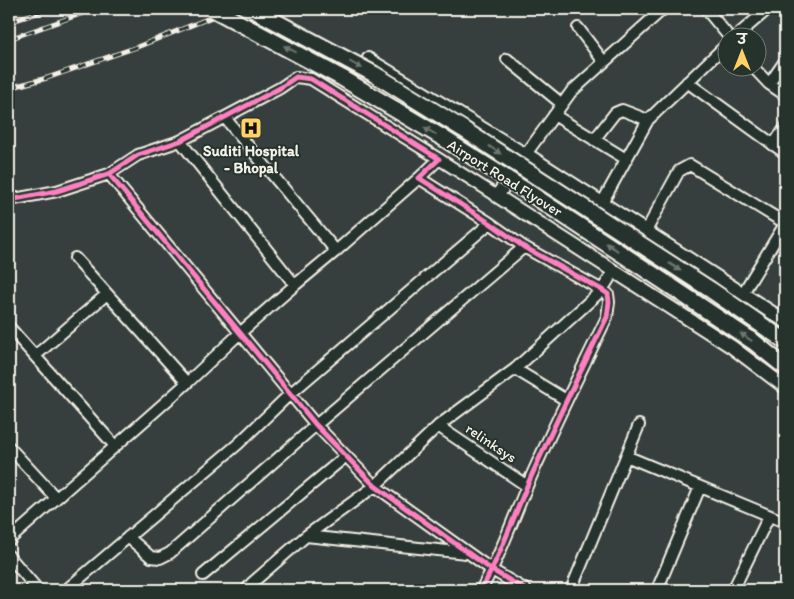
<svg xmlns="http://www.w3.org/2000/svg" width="794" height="599" font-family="Itim,'Playpen Sans Deva',sans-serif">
	<rect width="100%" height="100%" fill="#373f3e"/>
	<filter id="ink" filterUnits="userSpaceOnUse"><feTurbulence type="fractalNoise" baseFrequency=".02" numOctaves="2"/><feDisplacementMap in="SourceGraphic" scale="10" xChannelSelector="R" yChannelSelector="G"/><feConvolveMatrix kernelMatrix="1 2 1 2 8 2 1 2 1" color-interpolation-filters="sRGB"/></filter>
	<g filter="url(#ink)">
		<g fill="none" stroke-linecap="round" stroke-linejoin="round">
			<g stroke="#f4f1e8" stroke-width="14">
				<path id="minor" d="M706,9L730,38
					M578,28L604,62
					M734,38L768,9
					M368,58L526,154L571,92L663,9
					M507,59L562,104
					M754,68L769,84L785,95
					M687,82L785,153
					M769,84L785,61
					M554,115L626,159
					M225,118L336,251
					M594,140L615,113L622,110L648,120
					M180,141L295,285
					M773,145L785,128
					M439,159L497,196
					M109,174L316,425L375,486L492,570L526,590
					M9,200L57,191L109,174L138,155L180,141L280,88L296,77L311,79L439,159L419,178L490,223L524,247L602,290L608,294L609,302L607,317C580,373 552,429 527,486C512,521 500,557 481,590
					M602,203L648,120L726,45
					M646,231L679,171L690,165L785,223
					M75,258L187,383
					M743,293L785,224
					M9,327L115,446
					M35,356L107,294
					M515,369L566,400
					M438,426L527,486
					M9,447L56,498
					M626,456L785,522
					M306,536L466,553
					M128,537L151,557L160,558L170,553L316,425L524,247
					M9,540L187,383L240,333L295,285L336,251L419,178
					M9,556L38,590
					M203,575L346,456
					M66,590L238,444L291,393L490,223
					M246,590L252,583L306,536L375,486L438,426L515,369L602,290L614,271
					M571,590L639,425
					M657,590L700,487
					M733,590L769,516"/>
			</g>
			<g stroke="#f4f1e8" stroke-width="16">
				<path id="tertiary" d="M785,321L526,154L497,196L732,347L785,387"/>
			</g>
			<use href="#minor" stroke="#26332d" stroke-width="10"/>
			<use href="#tertiary" stroke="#26332d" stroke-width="12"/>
			<g stroke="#f4f1e8" stroke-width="5">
				<path id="rail" d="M9,22L49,9
					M9,39L95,9
					M9,88L47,78L137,47L232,9"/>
			</g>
			<use href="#rail" stroke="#26332d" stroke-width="3" stroke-dasharray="9" stroke-linecap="butt"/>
			<g stroke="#f4f1e8" stroke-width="19" stroke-linecap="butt">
				<path id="primary-bridge" d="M213,9L342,78L443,138L531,194L666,283L754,342L785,367
					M252,9L374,74L463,129L711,290L785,341"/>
			</g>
			<use href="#primary-bridge" stroke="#26332d" stroke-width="15"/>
			<g stroke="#26332d" stroke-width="8">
				<path id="cycleway" d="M109,174L316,425L375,486L492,570L526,590
					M9,200L57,191L109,174L138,155L180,141L280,88L296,77L311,79L439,159L419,178L490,223L524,247L602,290L608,294L609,302L607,317C580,373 552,429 527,486C512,521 500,557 481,590"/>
			</g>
			<use href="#cycleway" stroke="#ff80c0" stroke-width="5"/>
		</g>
		<defs><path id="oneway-solid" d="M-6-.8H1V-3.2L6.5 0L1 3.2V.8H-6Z" transform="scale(1.25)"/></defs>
		<g fill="#6e766e">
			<use href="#oneway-solid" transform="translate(290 49) rotate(-152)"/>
			<use href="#oneway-solid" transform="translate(356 65) rotate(28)"/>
			<use href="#oneway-solid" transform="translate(430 131) rotate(-149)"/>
			<use href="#oneway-solid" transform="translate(495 150) rotate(33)"/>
			<use href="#oneway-solid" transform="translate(612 247) rotate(-146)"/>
			<use href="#oneway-solid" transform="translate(675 267) rotate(33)"/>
			<use href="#oneway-solid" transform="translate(746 337) rotate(-146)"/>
		</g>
	</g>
	<defs>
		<g id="hospital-square" transform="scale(1.125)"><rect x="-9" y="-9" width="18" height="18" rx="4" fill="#ffd166" stroke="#26332d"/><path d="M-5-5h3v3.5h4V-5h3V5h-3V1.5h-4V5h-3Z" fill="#111"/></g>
	</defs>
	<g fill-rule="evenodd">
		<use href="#hospital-square" x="251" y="128"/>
	</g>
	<g text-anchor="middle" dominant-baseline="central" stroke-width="4" stroke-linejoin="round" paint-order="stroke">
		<g font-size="15" font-weight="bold" fill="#f4f1e8" stroke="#26332d">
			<text x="251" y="151">Suditi Hospital<tspan x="251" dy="17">- Bhopal</tspan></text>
		</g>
		<g font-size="15" fill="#f4f1e8" stroke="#26332d">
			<text transform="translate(505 178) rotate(32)">Airport Road Flyover</text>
			<text transform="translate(491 443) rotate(34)">relinksys</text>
		</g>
	</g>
	<rect width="794" height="599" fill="none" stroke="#26332d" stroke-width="30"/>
	<rect x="15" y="15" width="764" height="569" fill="none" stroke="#f4f1e8" stroke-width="2" filter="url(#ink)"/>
	<g transform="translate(742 52)"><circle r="24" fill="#26332d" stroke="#787f78"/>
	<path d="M0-4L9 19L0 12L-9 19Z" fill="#ffd166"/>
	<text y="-8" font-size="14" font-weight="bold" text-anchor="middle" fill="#f4f1e8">उ</text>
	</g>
</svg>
